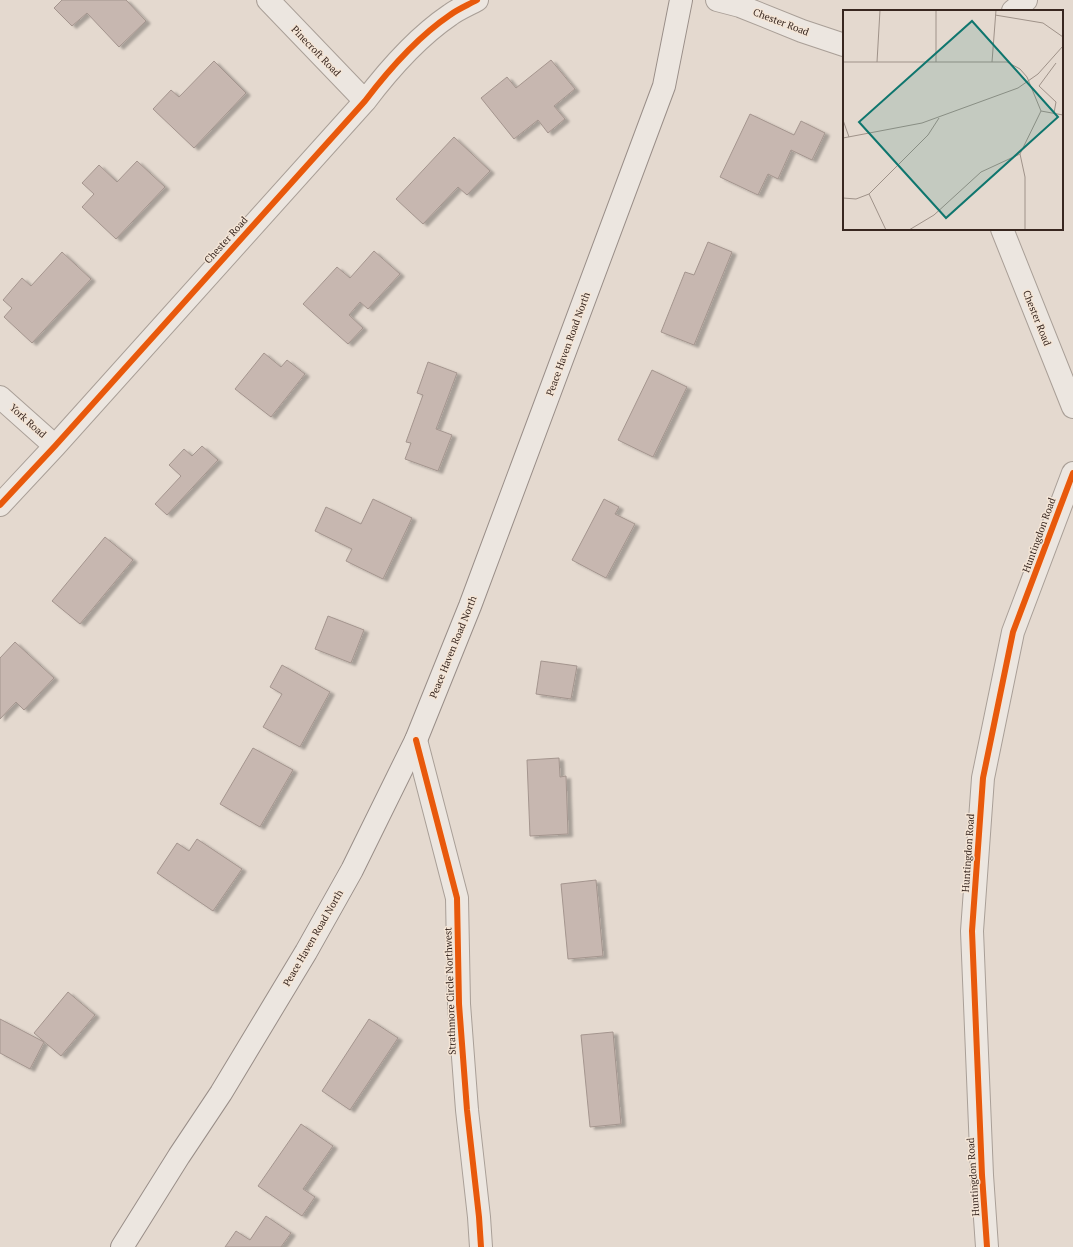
<svg xmlns="http://www.w3.org/2000/svg" width="1073" height="1247" font-family="'PT Serif',serif">
	<defs>
		<filter id="shadow"><feDropShadow dx="4.5" dy="2.5" stdDeviation="1" flood-color="#0004"/></filter>
	</defs>
	<rect width="100%" height="100%" fill="#e4d9cf"/>
	<path fill="#c7b7b0" stroke="#a4958e" filter="url(#shadow)" d="M62,0H126L146,21L119,47L87,13L72,26L54,8Z
		M551,60L575,89L554,106L565,119L548,133L538,120L514,139L481,98L507,77L516,88Z
		M214,61L246,93L194,148L153,109L171,90L179,97Z
		M750,114L794,135L801,121L825,133L812,160L791,150L778,179L768,174L758,195L720,177Z
		M454,137L490,171L467,195L458,187L423,224L396,199Z
		M137,161L165,187L116,239L82,207L94,194L82,183L99,165L117,182Z
		M708,242L732,252L694,345L661,332L685,272L694,275Z
		M374,251L400,274L368,309L360,302L349,315L363,328L348,344L303,304L337,267L350,278Z
		M62,252L91,279L32,343L4,317L12,308L3,300L22,278L31,286Z
		M264,353L281,367L287,360L305,374L271,417L235,389Z
		M428,362L457,373L436,429L452,435L438,471L405,459L411,443L406,442L423,395L417,393Z
		M652,370L687,387L653,457L618,440Z
		M202,446L218,460L167,515L155,504L181,476L169,465L184,449L192,456Z
		M373,499L412,518L383,579L346,561L352,549L315,531L326,507L361,524Z
		M604,499L619,507L615,514L635,524L606,578L572,560Z
		M105,537L133,560L80,624L52,601Z
		M328,616L364,630L351,663L315,649Z
		M15,642L54,678L24,710L16,702L0,719V658Z
		M541,661L577,666L571,699L536,694Z
		M282,665L330,692L300,747L263,727L282,694L270,687Z
		M253,748L293,770L260,827L220,804Z
		M559,758L560,777L566,776L568,834L530,836L527,760Z
		M197,839L242,869L213,911L157,873L177,843L189,851Z
		M596,880L603,956L568,959L561,884Z
		M68,992L95,1015L61,1056L34,1033Z
		M0,1019L44,1042L30,1069L0,1053Z
		M369,1019L398,1038L350,1110L322,1091Z
		M613,1032L621,1124L590,1127L581,1035Z
		M301,1124L333,1146L303,1189L315,1197L302,1216L258,1186Z
		M266,1216L291,1233L281,1247H225L236,1231L250,1240Z"/>
	<g fill="none" stroke-linecap="round" stroke-linejoin="round">
		<g stroke="#a99f97" stroke-width="24">
			<path id="minor" d="M268,0L365,101
				M717,0L740,6L802,31L844,45
				M1013,11L1026,0
				M1002,229L1073,407
				M0,397L55,446
				M0,505L55,446L365,101C387,72 419,36 450,15C458,9 468,5 477,0
				M416,740L457,898L459,1004L467,1110L479,1217L481,1247
				M987,1247L982,1175L972,931L983,778L1013,632L1073,473"/>
		</g>
		<g stroke="#998e88" stroke-width="24">
			<path id="secondary" d="M122,1247L179,1156L221,1093L306,952L352,870L416,740L470,606L664,86L681,0"/>
		</g>
		<use href="#minor" stroke="#ece6e0" stroke-width="22"/>
		<use href="#secondary" stroke="#ece6e0" stroke-width="22"/>
		<g stroke="#f4e5d6" stroke-width="8">
			<path id="cycleway" d="M0,505L55,446L365,101C387,72 419,36 450,15C458,9 468,5 477,0
				M416,740L457,898L459,1004L467,1110L479,1217L481,1247
				M987,1247L982,1175L972,931L983,778L1013,632L1073,473"/>
		</g>
		<use href="#cycleway" stroke="#e8590c" stroke-width="6"/>
	</g>
	<g text-anchor="middle" dominant-baseline="central" stroke-width="3" stroke-linejoin="round" paint-order="stroke">
		<g font-size="10" fill="#382720" stroke="#f4e5d6">
			<text transform="translate(781 22) rotate(21)">Chester Road</text>
			<text transform="translate(316 51) rotate(46)">Pinecroft Road</text>
			<text transform="translate(226 240) rotate(-48)">Chester Road</text>
			<text transform="translate(1037 318) rotate(68)">Chester Road</text>
			<text transform="translate(568 344) rotate(-70)">Peace Haven Road North</text>
			<text transform="translate(28 421) rotate(42)">York Road</text>
			<text transform="translate(1039 535) rotate(-70)">Huntingdon Road</text>
			<text transform="translate(453 647) rotate(-68)">Peace Haven Road North</text>
			<text transform="translate(968 853) rotate(-86)">Huntingdon Road</text>
			<text transform="translate(313 938) rotate(-60)">Peace Haven Road North</text>
			<text transform="translate(450 991) rotate(-92)">Strathmore Circle Northwest</text>
			<text transform="translate(973 1177) rotate(-94)">Huntingdon Road</text>
		</g>
	</g>
	<g transform="translate(843 10)">
		<rect width="220" height="220" fill="#e4d9cf"/>
		<path fill="none" stroke="#9f9289" stroke-width="1" d="M93,0V52M152,5L200,13L220,27M0,52H164L177,59L184,67L198,101M34,52L37,0M149,52L153,0M198,101L220,105M211,103L213,92L196,76L213,53M0,110L6,127M0,128L79,113L175,78L195,64L220,36M26,184L43,220M0,188L13,189L26,184L85,125L96,108M66,220L91,205L138,162L177,144M182,220V167L177,144L198,101"/>
		<path fill="#0f766e" fill-opacity="0.15" stroke="#0f766e" stroke-width="2" d="M129,11L215,107L103,208L16,112Z"/>
		<rect width="220" height="220" fill="none" stroke="#382720" stroke-width="2"/>
	</g>
</svg>
